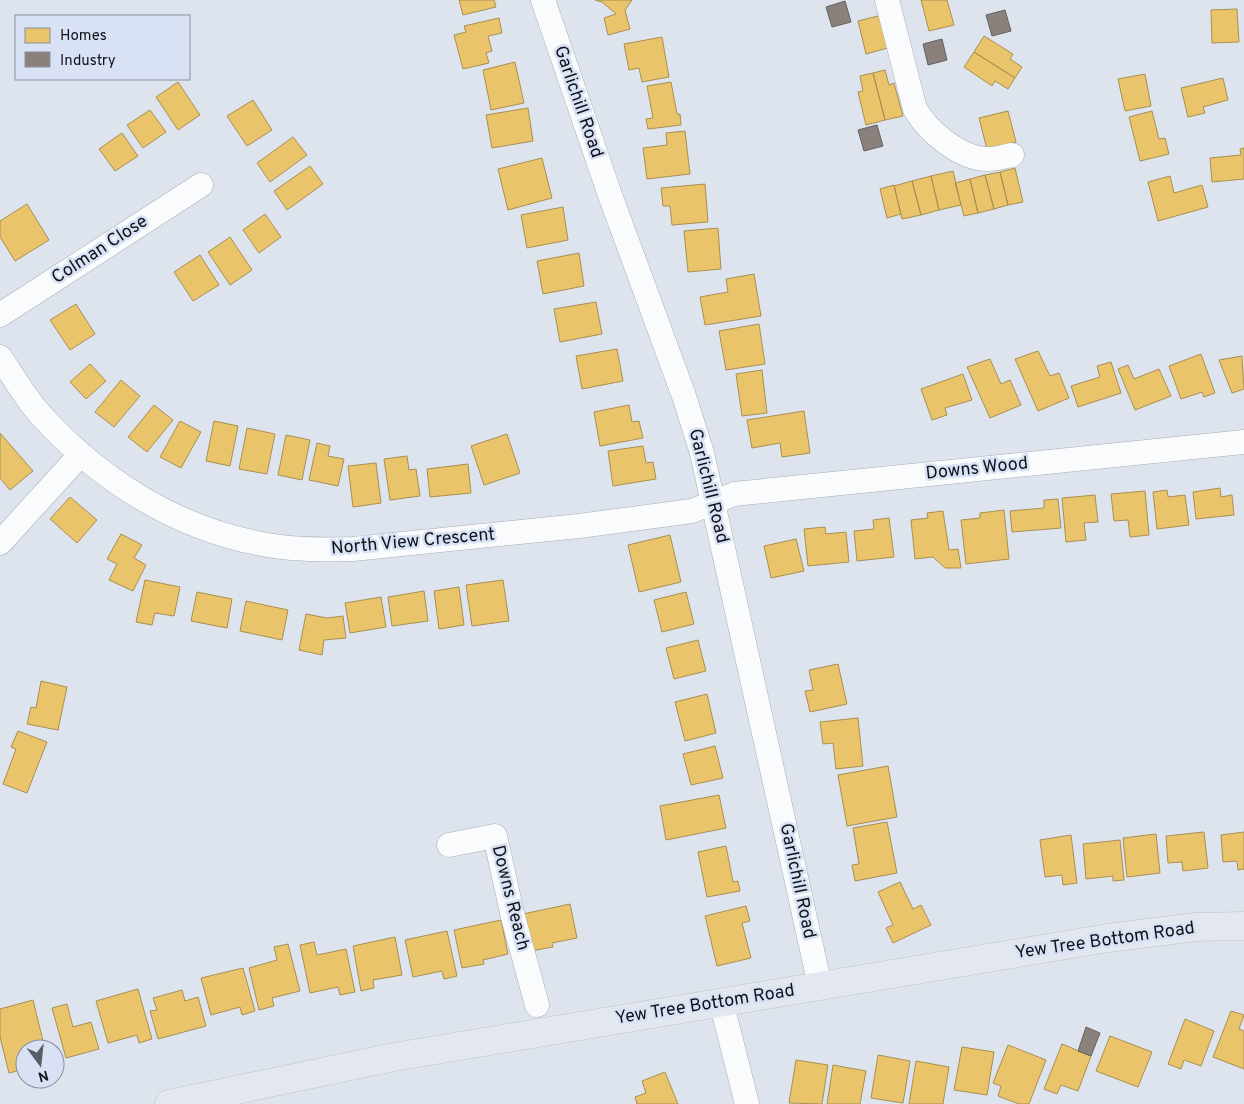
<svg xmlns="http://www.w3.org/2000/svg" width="1244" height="1104" font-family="Overpass,sans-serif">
	<rect width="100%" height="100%" fill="#dee4ee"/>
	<path fill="#e9c46a" stroke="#a88f52" d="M459,0H494L496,7L463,15Z
		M595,0H632L625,10L630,29L608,35L604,18L616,14L602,2Z
		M921,0H947L954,25L929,31Z
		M1237,9L1239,42L1212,43L1211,10Z
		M882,15L891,47L866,54L858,21Z
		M499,18L502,33L488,36L492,51L486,53L489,63L463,69L454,35L466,32L464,26Z
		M984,36L1013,54L1010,59L1022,67L1015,78L974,52Z
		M662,37L669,77L642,82L639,68L629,70L624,44Z
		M974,52L1015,78L1008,89L995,81L992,86L964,67Z
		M515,62L524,103L491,110L483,70Z
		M885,70L889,85L894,83L903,116L885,120L873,73Z
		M873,73L885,120L866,125L858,92L863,91L860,76Z
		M1145,74L1151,106L1125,111L1118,79Z
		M1223,78L1228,100L1203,107L1205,113L1188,117L1181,88Z
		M178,82L200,115L178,130L156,97Z
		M671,82L677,114H680L681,125L648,129L646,119L653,118L647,86Z
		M253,100L272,130L247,146L227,116Z
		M528,108L533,141L492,148L486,115Z
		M150,110L166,132L143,148L127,125Z
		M1008,111L1016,142L987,149L979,118Z
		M1152,111L1159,139L1165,138L1169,154L1140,161L1129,117Z
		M685,131L690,174L647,179L643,148L667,145L666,133Z
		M122,133L138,156L115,171L99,149Z
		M293,137L307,155L270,182L257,163Z
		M1244,148V179L1212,182L1210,158L1241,155L1240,149Z
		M542,158L552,198L508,210L498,169Z
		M310,166L323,184L287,210L274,191Z
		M1015,168L1023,202L1008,205L1000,172Z
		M953,171L961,205L939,210L931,176Z
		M1000,172L1008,205L994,209L985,175Z
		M985,175L994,209L978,213L970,179Z
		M931,176L939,210L921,215L912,181Z
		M1170,176L1174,193L1202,185L1208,207L1158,221L1148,182Z
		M970,179L978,213L964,216L955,183Z
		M912,181L921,215L902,219L894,186Z
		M705,184L708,222L672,225L670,206H663L661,188Z
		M894,185L901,214L887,218L880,189Z
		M27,204L49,240L15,261L0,237V221Z
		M563,207L568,240L527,248L521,215Z
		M265,214L281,237L259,253L243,230Z
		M718,228L721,269L688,272L684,231Z
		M230,237L252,270L230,285L208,252Z
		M579,253L584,286L543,294L537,261Z
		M200,255L219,285L193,301L174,272Z
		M754,274L761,316L705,325L700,297L728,292L726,279Z
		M596,302L602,334L560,342L554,309Z
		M76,304L95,334L70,350L50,320Z
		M759,324L765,364L726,370L719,331Z
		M617,349L623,381L582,389L576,356Z
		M1038,351L1050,376L1059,373L1069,398L1038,411L1015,359Z
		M1201,354L1215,393L1204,397L1202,392L1181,399L1169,366Z
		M1242,356L1244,389L1232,393L1219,360Z
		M990,359L1001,384L1010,380L1021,405L990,418L967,367Z
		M1111,362L1121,393L1078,407L1071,386L1100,377L1097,366Z
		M90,364L106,381L86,399L70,382Z
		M1128,365L1134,379L1159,369L1171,396L1135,410L1118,369Z
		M762,370L767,413L742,416L736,374Z
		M963,374L972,400L945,408L947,415L932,420L921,389Z
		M121,380L140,396L114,427L95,412Z
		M154,405L173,420L147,452L128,437Z
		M629,405L632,422L639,421L643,438L600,446L594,412Z
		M804,411L810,453L782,457L780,443L752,448L747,420Z
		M180,421L201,432L181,468L160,457Z
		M214,421L238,426L230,466L206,461Z
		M247,428L275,434L267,474L239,469Z
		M0,433L33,471L10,490L0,478Z
		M507,434L520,473L484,485L471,446Z
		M286,435L310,440L302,480L278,475Z
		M317,443L330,446L328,456L344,459L338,486L309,480Z
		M643,446L646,463L653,462L656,479L613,486L608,451Z
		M407,456L409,470L416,469L420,496L390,500L384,459Z
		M376,463L381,503L353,507L348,466Z
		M468,464L471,493L430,497L427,469Z
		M1220,488L1221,497L1232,495L1234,515L1196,519L1193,492Z
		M1167,490L1168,497L1185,495L1189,525L1157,529L1153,492Z
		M1145,491L1149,535L1130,537L1128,520L1114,521L1111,494Z
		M1095,495L1098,522L1084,523L1086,540L1066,542L1062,498Z
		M70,497L97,520L77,543L50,519Z
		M1058,499L1061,528L1012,532L1010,511L1044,508V500Z
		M1004,510L1009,559L966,564L961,520L980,518V513Z
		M943,511L949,550L958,549L961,568H945L933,557L915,559L911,520L928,518L927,513Z
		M889,518L894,557L857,561L854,531L874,529L873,520Z
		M825,527L826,534L846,532L849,562L808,566L804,529Z
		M121,534L142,545L134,558L146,565L133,591L109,580L117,564L107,559Z
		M670,535L681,582L639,592L628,545Z
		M796,539L804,571L771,578L764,546Z
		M145,580L180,587L174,616L155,613L152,625L136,622Z
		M503,580L509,621L472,626L466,585Z
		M459,587L464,625L439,629L434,591Z
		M424,591L428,621L392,626L388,597Z
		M197,592L232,599L227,628L191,621Z
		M686,592L694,624L662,632L654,600Z
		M381,597L386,627L350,633L345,603Z
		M246,601L288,610L282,640L240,631Z
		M306,614L327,618L343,616L346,638L324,640L322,655L299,650Z
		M698,640L706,671L674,679L666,648Z
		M838,664L847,704L810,712L805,691L813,690L809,670Z
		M41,681L67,687L58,730L27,724L31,707L36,708Z
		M707,694L716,733L685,741L675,702Z
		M858,718L863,766L836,769L833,743L823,744L820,722Z
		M18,731L47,742L27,793L3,784L16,749L11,747Z
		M715,746L723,778L691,785L683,754Z
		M888,766L897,817L847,826L838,775Z
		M719,795L726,828L666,840L660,806Z
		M887,822L897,873L855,881L852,865L859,864L853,828Z
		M1204,832L1208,868L1183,871L1182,862L1168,863L1166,836Z
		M1244,832V869L1238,870L1237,861L1223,862L1221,835Z
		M1156,834L1160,873L1127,877L1123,838Z
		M1071,835L1077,883L1063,885L1062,875L1045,877L1040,840Z
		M1120,840L1124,880L1113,881V876L1086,879L1083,844Z
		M726,846L733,882L738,881L740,891L707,897L698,852Z
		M900,882L913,909L921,905L931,925L893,943L886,928L893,925L878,892Z
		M570,904L577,938L552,943L553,947L531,951L523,914Z
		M746,906L750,921L742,923L751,958L717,966L705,916Z
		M501,920L508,954L483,960L484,964L462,968L454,930Z
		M447,931L457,976L444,979L442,971L413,977L405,940Z
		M395,937L402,975L373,980L374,988L361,991L353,946Z
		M314,942L317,955L346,949L355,992L340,995L338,987L310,993L300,945Z
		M288,944L300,991L272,998L274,1006L259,1010L249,968L277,960L274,947Z
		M243,968L255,1011L242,1015L240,1007L211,1015L201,978Z
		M138,989L152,1039L139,1043L137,1035L108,1043L96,1001Z
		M182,990L185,1001L198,997L206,1026L158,1039L150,1011L157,1010L153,998Z
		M33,1000L45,1049H25V1069L9,1073L0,1037V1009Z
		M67,1004L73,1027L91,1022L99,1049L66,1058L52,1008Z
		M1231,1011L1244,1015L1239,1029L1244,1031V1069L1213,1057Z
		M1185,1019L1214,1031L1201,1066L1184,1060L1181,1069L1168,1064Z
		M1110,1036L1152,1052L1138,1087L1096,1071Z
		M1062,1044L1091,1056L1078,1091L1061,1085L1057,1094L1044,1089Z
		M1008,1045L1046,1060L1029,1104H1019L998,1096L1001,1086L993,1083Z
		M962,1047L994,1052L987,1095L954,1090Z
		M878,1055L910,1061L903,1103L871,1098Z
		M796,1060L828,1065L822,1104L789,1103Z
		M916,1061L949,1067L943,1104H909Z
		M833,1065L866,1071L860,1104H827Z
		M665,1072L678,1104H637L635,1097L646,1093L642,1081Z"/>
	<path fill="#8a817c" stroke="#65605e" d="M845,1L851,22L832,27L826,7Z
		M1005,10L1011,31L992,36L986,15Z
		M942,39L947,60L928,65L923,44Z
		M877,125L883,146L864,151L858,130Z
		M1086,1027L1100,1033L1091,1056L1078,1051Z"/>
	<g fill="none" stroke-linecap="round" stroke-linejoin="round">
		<g stroke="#a8adb5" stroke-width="25">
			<path id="minor" d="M543,0L610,195L684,396L702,453L820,986
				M887,0L915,109C928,132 962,160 989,159C997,159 1005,156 1012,155
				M0,315L201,185
				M0,357C13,376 25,397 39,413C98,479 175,528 262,544C292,550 323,550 353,549L579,526L692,511L734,494L1244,442
				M0,543L81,454
				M449,845L495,836L513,917L537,1005
				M721,1001L747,1104"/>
		</g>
		<g stroke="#bfc2c6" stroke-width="29">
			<path id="major" d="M169,1104L394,1057L1108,938L1196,927L1244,926"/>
		</g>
		<use href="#minor" stroke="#fafbfc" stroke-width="24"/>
		<use href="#major" stroke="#e3e7ef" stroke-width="28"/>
	</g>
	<g text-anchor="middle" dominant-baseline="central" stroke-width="5" stroke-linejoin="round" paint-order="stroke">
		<g font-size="18" fill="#101319" stroke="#d8e2f4">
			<text transform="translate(578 102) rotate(71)">Garlichill Road</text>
			<text transform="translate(100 250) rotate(-33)">Colman Close</text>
			<text transform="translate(977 469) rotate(-6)">Downs Wood</text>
			<text transform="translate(708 486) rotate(76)">Garlichill Road</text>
			<text transform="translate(413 542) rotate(-5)">North View Crescent</text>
			<text transform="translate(797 881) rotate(78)">Garlichill Road</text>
			<text transform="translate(510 898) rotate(76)">Downs Reach</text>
			<text transform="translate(1105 941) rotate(-8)">Yew Tree Bottom Road</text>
			<text transform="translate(705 1005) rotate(-9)">Yew Tree Bottom Road</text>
		</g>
	</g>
	<rect x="15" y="15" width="175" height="65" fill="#d8e2f4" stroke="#888f9c"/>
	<rect x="25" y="28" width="25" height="15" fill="#e9c46a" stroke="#888f9c"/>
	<text x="60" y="40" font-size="15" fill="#101319">Homes</text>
	<rect x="25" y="52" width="25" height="15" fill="#8a817c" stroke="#888f9c"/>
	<text x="60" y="65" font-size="15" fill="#101319">Industry</text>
	<g transform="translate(40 1064) rotate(165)"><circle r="24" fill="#d8e2f4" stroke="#888f9c"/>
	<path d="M0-4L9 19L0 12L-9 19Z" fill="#585c64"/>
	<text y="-8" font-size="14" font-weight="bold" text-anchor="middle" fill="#101319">N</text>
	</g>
</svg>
